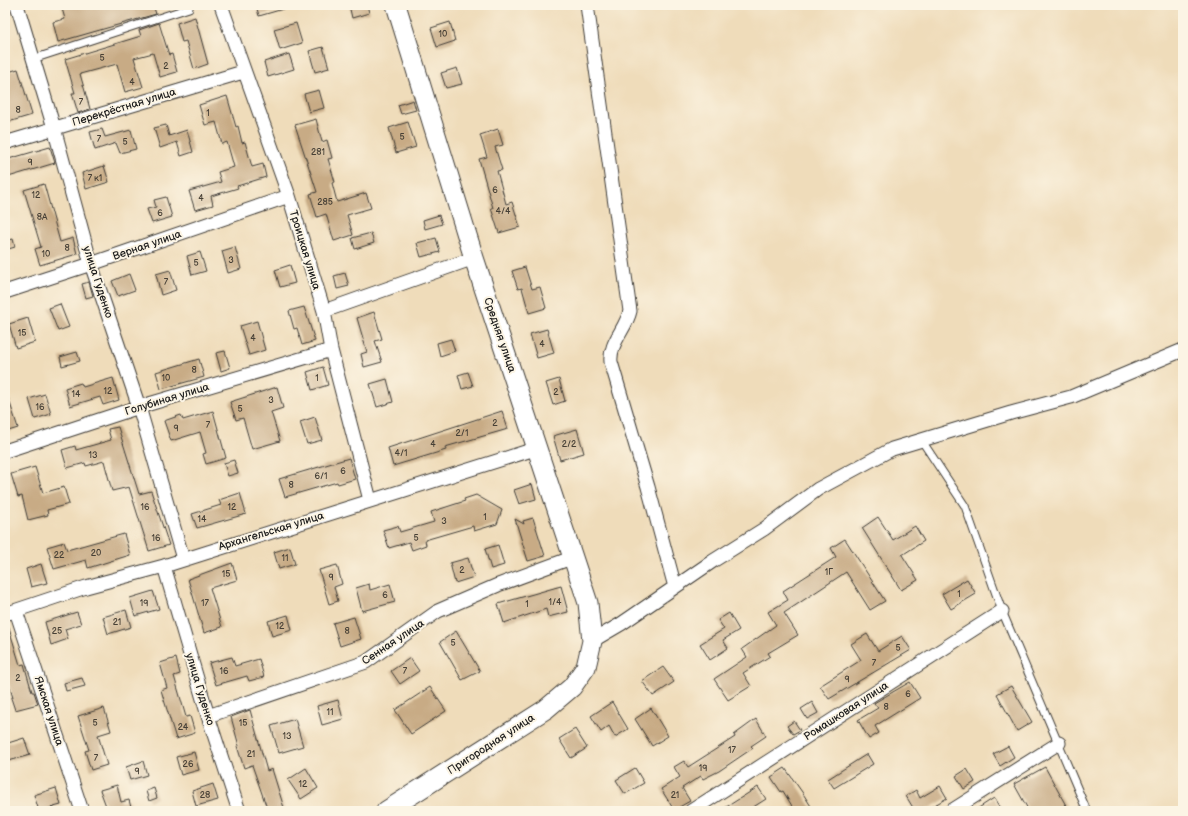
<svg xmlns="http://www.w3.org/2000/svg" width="1188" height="816" font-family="'Balsamiq Sans',sans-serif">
	<rect width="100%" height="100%" fill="#fcf5e5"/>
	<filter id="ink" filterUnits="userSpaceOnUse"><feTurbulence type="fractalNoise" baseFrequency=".025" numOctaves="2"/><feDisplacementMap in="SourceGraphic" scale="8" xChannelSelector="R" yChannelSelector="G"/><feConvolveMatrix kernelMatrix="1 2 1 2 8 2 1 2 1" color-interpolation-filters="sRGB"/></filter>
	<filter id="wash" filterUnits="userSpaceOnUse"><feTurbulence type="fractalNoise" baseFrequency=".012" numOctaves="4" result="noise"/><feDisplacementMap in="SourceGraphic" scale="16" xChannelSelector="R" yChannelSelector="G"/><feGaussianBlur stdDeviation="0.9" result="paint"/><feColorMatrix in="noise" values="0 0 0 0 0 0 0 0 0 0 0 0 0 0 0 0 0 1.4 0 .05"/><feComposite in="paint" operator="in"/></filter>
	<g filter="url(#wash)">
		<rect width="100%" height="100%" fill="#efdcba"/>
		<g id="blocks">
			<path fill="#c8ab85" d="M61,5H153L156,14L58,42L53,22L65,19Z
				M256,5H289L290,7L259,16Z
				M349,5H367L369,13L352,18Z
				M195,17L208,64L194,69L186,41L182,42L177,23Z
				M450,22L455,41L437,47L431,28Z
				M159,23L169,55L172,54L177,72L160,77L153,53L134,58L143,87L125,92L117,64L80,74L90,109L78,113L72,93H75L65,59L141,36L139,30Z
				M296,23L302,43L280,50L274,29Z
				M323,47L329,68L315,72L309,51Z
				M289,54L294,69L268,77L264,62Z
				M457,68L462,84L446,88L441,73Z
				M18,69L32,115L5,123V73Z
				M319,90L324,108L309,112L304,94Z
				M227,96L236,127L238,126L242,143L245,142L252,167L263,164L266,177L237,186L238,188L211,196L213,205L195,210L189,191L221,182L218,172L234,167L227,142L222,144L216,122L205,125L199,105Z
				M413,100L416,110L401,114L398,105Z
				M316,119L322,142L327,140L332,158L328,159L335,182L332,183L337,202L366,193L371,208L347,215L353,235L334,241L326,214L317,217L310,194L317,192L295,125Z
				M408,122L416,147L396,153L389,128Z
				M166,125L169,136L187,130L193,152L181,156L177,142L160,148L154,128Z
				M102,129L105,137L131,130L136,149L120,153L116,143L95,150L90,132Z
				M498,129L503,145L495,147L502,170L497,171L506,204L512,202L520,227L499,233L491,208H493L479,159L487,157L480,135Z
				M50,147L55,163L5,178V160Z
				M104,166L109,182L86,189L82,173Z
				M44,184L60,242L73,238L77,254L40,265L35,249L41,247L24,190Z
				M166,197L172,217L152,223L147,209L156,207L154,200Z
				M439,215L442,224L425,229L423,220Z
				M371,233L374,243L355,249L352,238Z
				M436,238L440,252L421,257L417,243Z
				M13,239L15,247L5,250V241Z
				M235,247L241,269L228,273L222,251Z
				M200,252L206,271L192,275L187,256Z
				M290,265L295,283L280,287L275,270Z
				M525,267L532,289L540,287L546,308L529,313L522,288L518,289L512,271Z
				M170,270L176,290L161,295L156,274Z
				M345,273L349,286L337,289L334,276Z
				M129,274L135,290L118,296L112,281Z
				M89,282L93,296L86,298L82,284Z
				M60,304L69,327L58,331L49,308Z
				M304,307L315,341L302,345L297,328L294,329L289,311Z
				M374,312L382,339L375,341L382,362L364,367L361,354L367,352L357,318Z
				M28,318L35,342L16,348L9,324Z
				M257,321L265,350L249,355L240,326Z
				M547,329L554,353L537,358L530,334Z
				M451,339L455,351L440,356L437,343Z
				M225,351L230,368L221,371L216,353Z
				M77,352L80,361L62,366L60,357Z
				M199,359L204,377L161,389L156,372Z
				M323,367L328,385L312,390L307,372Z
				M468,372L473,386L462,389L458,375Z
				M113,378L119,400L103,405L100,397L70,406L65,388L81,383L83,387Z
				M387,379L393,402L377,407L370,384Z
				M559,379L565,401L553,405L546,383Z
				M277,387L283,408L271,412L280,441L252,449L243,418L236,420L230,402Z
				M5,394H7L18,428L5,432Z
				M45,394L51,414L35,419L29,399Z
				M213,411L226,458L206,464L203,454L206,453L200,432L171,441L164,421L181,415L183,420Z
				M502,411L508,429L445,447L446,450L393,466L388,448Z
				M315,417L322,440L307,444L300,422Z
				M118,427L139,494L151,491L169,545L149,551L129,487L112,491L104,461L86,466L85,463L67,468L62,450L75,446L76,450L111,440L108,429Z
				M577,429L584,453L560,460L553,436Z
				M349,458L355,479L338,484L337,482L285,497L279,479Z
				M234,460L238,473L228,476L224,463Z
				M35,467L43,493L64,487L69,504L47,510L48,515L28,520L22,496L18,497L11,474Z
				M532,484L536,499L519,504L514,490Z
				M240,493L246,514L197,528L192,514L221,505L219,500Z
				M476,495L502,510L497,524L474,531L473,526L425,540L426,545L412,550L409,542L389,548L383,530L398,526L400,532L434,522L431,512L465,501L464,499Z
				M878,517L893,540L915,526L924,541L902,555L918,580L901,590L862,528Z
				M533,518L545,556L528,561L515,519L524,524L523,521Z
				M124,534L130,555L88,568L86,560L54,569L47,547L64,542L67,550Z
				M845,539L885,601L870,610L846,572L784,613L798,635L768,653L770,656L743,673L751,686L728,700L714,679L747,657L742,649L776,625L768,612L788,600L783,591L836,557L831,548Z
				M498,545L504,565L491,569L485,549Z
				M290,547L295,564L279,569L274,552Z
				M468,558L474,577L455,583L450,563Z
				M232,563L237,580L210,588L222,627L204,633L188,579Z
				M41,564L47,583L31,587L26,569Z
				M337,565L342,584L334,587L338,601L329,604L319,570Z
				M967,579L976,594L951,609L942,594Z
				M369,584L370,590L390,584L395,602L362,611L356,588Z
				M561,586L568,612L548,617L546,609L504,623L498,604Z
				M153,591L159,609L135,616L130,598Z
				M126,610L131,627L108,634L103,617Z
				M77,612L81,624L65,629L68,639L51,645L45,622Z
				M729,613L739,630L723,640L728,648L710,660L700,644L724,629L718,620Z
				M288,615L292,630L272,636L268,621Z
				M354,617L361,639L340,646L333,623Z
				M5,622H7L20,665L24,664L32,692H34L38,704L15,710L11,698H13L5,670Z
				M456,631L480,671L462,680L440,642Z
				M867,634L878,651L902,636L911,650L829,699L820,686L861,660L851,644Z
				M232,657L235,666L259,659L264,677L249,681L247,676L216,685L209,663Z
				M176,658L180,674L174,676L186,717L190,716L195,733L176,739L161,690L167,688L160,663Z
				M410,658L419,671L400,684L391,671Z
				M663,667L674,682L653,696L642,681Z
				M82,678L85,686L66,691L64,683Z
				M910,682L920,698L875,726L879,733L869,739L858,720L878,708L874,703Z
				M1011,686L1032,722L1017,731L997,694Z
				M430,687L446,711L411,734L395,710Z
				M338,700L343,719L322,725L317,706Z
				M612,702L628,729L615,737L609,726L601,732L591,716Z
				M812,702L818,713L807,719L801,709Z
				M104,708L111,731L98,735L107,765L91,770L85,751L89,750L78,716Z
				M651,708L668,736L652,746L635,719Z
				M250,710L267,771L272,769L285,811H268L252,765L244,768L237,746H239L231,717Z
				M295,719L303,746L279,753L271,726Z
				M756,719L766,736L751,746L753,748L719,771L703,779L701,776L682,788L690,801L674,810L661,789L680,777L674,767L684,761L688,767L735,737L734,735Z
				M794,721L800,730L793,734L787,726Z
				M575,729L587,748L571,758L559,739Z
				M24,738L30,755L5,762V744Z
				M1008,746L1014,757L1000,766L993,754Z
				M194,752L199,770L181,775L176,757Z
				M867,754L873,764L834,788L828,779Z
				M143,761L147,775L130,780L126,767Z
				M1045,767L1069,811H1029L1014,784Z
				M306,768L318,788L301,799L288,780Z
				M635,768L644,783L625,794L616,780Z
				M785,768L802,792L814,811H795L783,791L781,792L771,777Z
				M967,769L975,782L964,789L956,776Z
				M213,784L218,800L196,806L192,791Z
				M117,785L121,802L129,800L132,811H99V809L106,806L100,790Z
				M940,786L947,798L924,811H915L906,796L916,790L920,798Z
				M758,787L766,799L747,811H720Z
				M56,788L61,805L39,811L34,795Z
				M154,788L157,798L149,801L146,791Z
				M994,798L1002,811H974Z"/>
		</g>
	</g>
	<g filter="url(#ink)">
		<use href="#blocks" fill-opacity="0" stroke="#3c3934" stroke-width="1"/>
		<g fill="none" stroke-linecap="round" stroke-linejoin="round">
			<g stroke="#3c3934" stroke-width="9">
				<path id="lane" d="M33,59L189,8
					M922,441L965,506L1002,611L1087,811"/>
			</g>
			<g stroke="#3c3934" stroke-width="15">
				<path id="street" d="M17,5L54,128L91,264L139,407L183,559
					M221,5L289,196L324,311L331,350L370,500
					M587,5L630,311C626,329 609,343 611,362L648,487L675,587
					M5,143L243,72
					M5,292L91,264L289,196
					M324,311L474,258
					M5,451L139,407L331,350
					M164,566L208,716L239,811
					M16,611L82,811
					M5,614L86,587L164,566L538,448
					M592,641L621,624L713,561L764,529L818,489L892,449L1011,413L1071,397L1183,350
					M208,716L366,662L438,611L498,585L574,557
					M691,811L1002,611
					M951,811L1059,743"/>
			</g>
			<g stroke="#3c3934" stroke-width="21">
				<path id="secondary" d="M386,811L546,709L572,687L586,667L592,641L588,603L474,258L396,5"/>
			</g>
			<use href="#lane" stroke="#fff" stroke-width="7"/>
			<use href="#street" stroke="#fff" stroke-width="13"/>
			<use href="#secondary" stroke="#fff" stroke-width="19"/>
		</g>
	</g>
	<g text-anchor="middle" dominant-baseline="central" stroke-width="4" stroke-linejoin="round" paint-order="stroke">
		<g font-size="9" fill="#474036">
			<text x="443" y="34">10</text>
			<text x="102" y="58">5</text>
			<text x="166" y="66">2</text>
			<text x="132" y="82">4</text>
			<text x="81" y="102">7</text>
			<text x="18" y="110">8</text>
			<text x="208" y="113">1</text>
			<text x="402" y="137">5</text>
			<text x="99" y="139">7</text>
			<text x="125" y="142">5</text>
			<text x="318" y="152">281</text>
			<text x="30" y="162">9</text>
			<text x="95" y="178">7 к1</text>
			<text x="495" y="190">6</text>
			<text x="36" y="195">12</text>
			<text x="201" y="198">4</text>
			<text x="325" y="202">285</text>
			<text x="503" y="211">4/4</text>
			<text x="160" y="213">6</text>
			<text x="42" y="217">8А</text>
			<text x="67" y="248">8</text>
			<text x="46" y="254">10</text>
			<text x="231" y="260">3</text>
			<text x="196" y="263">5</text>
			<text x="166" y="282">7</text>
			<text x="22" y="333">15</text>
			<text x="253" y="338">4</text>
			<text x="542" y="344">4</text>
			<text x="194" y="370">8</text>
			<text x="166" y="378">10</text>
			<text x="317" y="378">1</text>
			<text x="108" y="391">12</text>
			<text x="556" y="392">2</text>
			<text x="76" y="394">14</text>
			<text x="271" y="400">3</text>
			<text x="40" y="407">16</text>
			<text x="240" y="409">5</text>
			<text x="495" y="423">2</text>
			<text x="208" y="425">7</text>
			<text x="176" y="428">9</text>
			<text x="462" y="433">2/1</text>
			<text x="433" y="444">4</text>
			<text x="569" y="444">2/2</text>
			<text x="401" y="453">4/1</text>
			<text x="93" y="455">13</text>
			<text x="343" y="471">6</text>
			<text x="321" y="476">6/1</text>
			<text x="291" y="485">8</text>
			<text x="145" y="507">16</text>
			<text x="232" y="507">12</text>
			<text x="485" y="517">1</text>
			<text x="202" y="519">14</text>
			<text x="444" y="521">3</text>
			<text x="156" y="538">16</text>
			<text x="416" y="538">5</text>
			<text x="96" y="553">20</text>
			<text x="59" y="555">22</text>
			<text x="285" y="558">11</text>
			<text x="462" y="570">2</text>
			<text x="829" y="572">1Г</text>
			<text x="226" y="574">15</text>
			<text x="331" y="577">9</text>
			<text x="959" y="594">1</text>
			<text x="385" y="595">6</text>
			<text x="555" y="602">1/4</text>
			<text x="144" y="603">19</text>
			<text x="205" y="603">17</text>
			<text x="527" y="604">1</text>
			<text x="117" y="622">21</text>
			<text x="280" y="626">12</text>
			<text x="57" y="631">25</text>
			<text x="347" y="631">8</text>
			<text x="453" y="643">5</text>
			<text x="898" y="648">5</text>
			<text x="874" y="663">7</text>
			<text x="224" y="671">16</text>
			<text x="405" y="671">7</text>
			<text x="18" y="678">2</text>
			<text x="847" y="679">9</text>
			<text x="908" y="694">6</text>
			<text x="886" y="707">8</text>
			<text x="330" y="712">11</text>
			<text x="95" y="723">5</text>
			<text x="243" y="723">15</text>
			<text x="183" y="727">24</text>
			<text x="287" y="736">13</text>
			<text x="732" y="750">17</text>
			<text x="251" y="754">21</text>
			<text x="96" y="758">7</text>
			<text x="188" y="764">26</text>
			<text x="703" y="768">19</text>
			<text x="137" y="771">9</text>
			<text x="303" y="784">12</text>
			<text x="205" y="795">28</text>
			<text x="675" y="795">21</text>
		</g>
		<g font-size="11" fill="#1c1c1c" stroke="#fcf5e5">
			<text transform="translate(124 107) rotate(-17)">Перекрёстная улица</text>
			<text transform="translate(147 245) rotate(-19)">Верная улица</text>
			<text transform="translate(305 250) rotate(73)">Троицкая улица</text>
			<text transform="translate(98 282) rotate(72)">улица Гуденко</text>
			<text transform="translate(500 335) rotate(71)">Средняя улица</text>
			<text transform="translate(167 399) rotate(-17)">Голубиная улица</text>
			<text transform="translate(271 531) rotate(-17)">Архангельская улица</text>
			<text transform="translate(393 642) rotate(-34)">Сенная улица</text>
			<text transform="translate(200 689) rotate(73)">улица Гуденко</text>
			<text transform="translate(49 711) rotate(72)">Ямская улица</text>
			<text transform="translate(846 711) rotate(-33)">Ромашковая улица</text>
			<text transform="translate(491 744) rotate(-33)">Пригородная улица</text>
		</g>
	</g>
	<rect width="1188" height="816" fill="none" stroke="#fcf5e5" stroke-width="20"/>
</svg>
